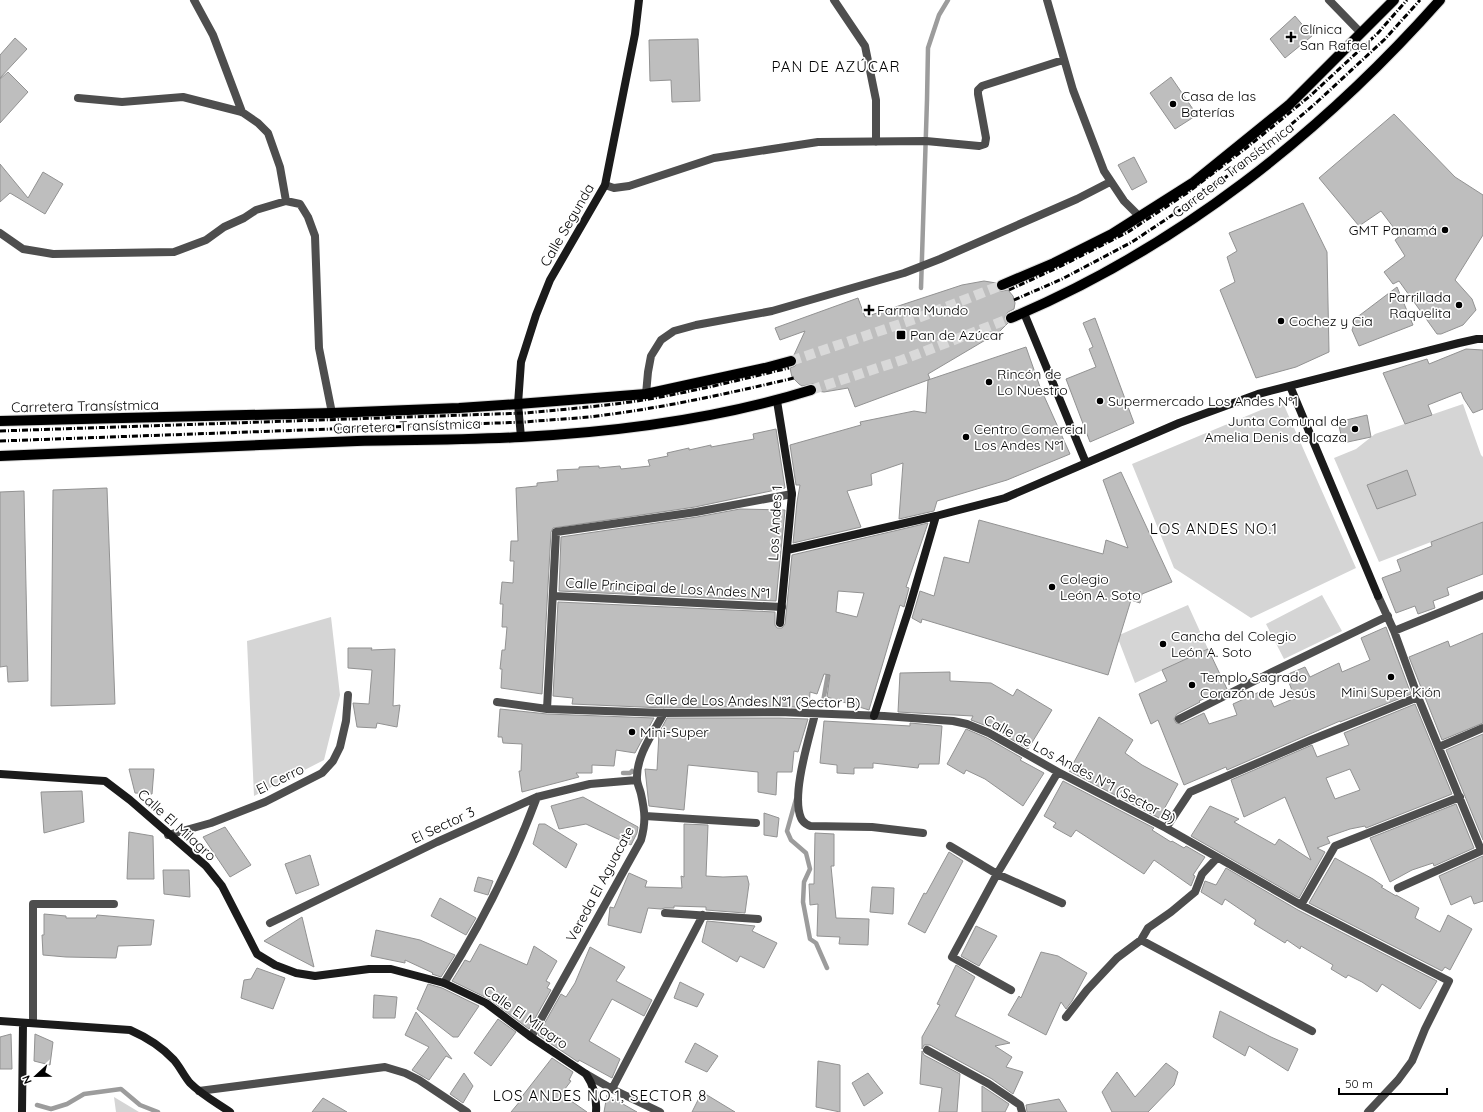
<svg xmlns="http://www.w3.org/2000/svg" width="1483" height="1112" font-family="Quicksand,sans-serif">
	<rect width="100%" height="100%" fill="#fff"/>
	<path fill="#d5d5d5" d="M1283,403L1356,568L1251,618L1174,568L1132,464L1261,410Z
		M1463,404L1481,455L1483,457V522L1379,562L1334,458L1356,449L1375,434Z
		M1322,595L1342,631L1284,659L1266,624Z
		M1188,605L1208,649L1135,683L1117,636Z
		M331,617L340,695L324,760L254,796L247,641Z
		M114,1097L139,1112H116Z"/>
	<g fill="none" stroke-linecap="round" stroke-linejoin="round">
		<path stroke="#9c9c9c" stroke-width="4.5" d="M921,288L927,100L928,48L939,15L948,0
			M823,702L829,668
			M623,773H630L632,771V772
			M796,799L787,831L791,840L806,853L810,869L804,882L803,902L810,939L816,943L827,968
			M37,1105L51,1109L67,1104L84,1094L121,1089L140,1105L158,1112"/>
	</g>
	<path fill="#bebebe" stroke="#929292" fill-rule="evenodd" d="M1295,16L1312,36L1285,58L1270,39Z
		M15,38L27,49L0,78V55Z
		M698,39L700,101L672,102L671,80L650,81L649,40Z
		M8,72L28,92L0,123V79Z
		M1171,77L1197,115L1175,129L1150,93Z
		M1394,114L1455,177L1483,195V235L1455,280L1472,299L1476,310L1463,325L1441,334H1437L1399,281L1393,284L1384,272L1405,256L1395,240L1400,236L1381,211L1359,226L1319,178Z
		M1134,157L1147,182L1132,190L1118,165Z
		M0,164L28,198L43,172L63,184L45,214L10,193L0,202Z
		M1303,203L1327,252L1329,352L1296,367L1256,378L1220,290L1235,282L1227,257L1237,251L1229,233Z
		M984,281L996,283V287L998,290L1002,291L1008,290L1013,296L1015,303L1014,309L1008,312L1005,317L1008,323L999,332L928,374L930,379L928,380L1026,347L1040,387L1070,454L1007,480L937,501L934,511L899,519L903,463L871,474L872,485L847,491L861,527L793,543L797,502L800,485H796L790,445L861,425L860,422L914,411L926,413L928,380L855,407L848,388L824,392L817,391L816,386L813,384L802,386L799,384L792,377L790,368L795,366L797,363V359L794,355L805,331L780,340L775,328L858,298L865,317L962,285Z
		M1397,287L1413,325L1359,346L1352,330L1356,318Z
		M1095,318L1134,423L1090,442L1066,379L1096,367L1089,349L1093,347L1083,323Z
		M1466,349L1483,350V409L1473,413L1464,399L1461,392L1428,405L1432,415L1405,424L1383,373L1427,359L1429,364Z
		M1367,415L1371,437L1343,443L1338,422Z
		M776,429L785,488L695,507L553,528L551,532L542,694L501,688L502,669H500L502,650H505L507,627H502L503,604H500L502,582L513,583L514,561H510L511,541H518L516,488L537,486V483L558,481L557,470L579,469V467L599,466V468L620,466L621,469L650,466L648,460L668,456L667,453L689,448V450L711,445V447L754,439L753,434Z
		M1407,470L1416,495L1377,509L1367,485Z
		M1121,472L1172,582L1142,594L1140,603L1131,600L1108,675L922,619L921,623L912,618L920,591L934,596L944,557L969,563L979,520L1103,554L1106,540L1128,548L1103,480Z
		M107,488L115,704L51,706L53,490Z
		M24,491L28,681L8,682L7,666L0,667V492Z
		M740,509L785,510L776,601L559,591L561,537L697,517Z
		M1483,522V574L1447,588L1449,595L1433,601L1435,608L1418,614L1415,606L1396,613L1382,578L1401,571L1397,560L1432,546L1431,542Z
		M928,523L906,587L909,588L904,607L900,605L869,710L827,697L830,675L824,674L817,694L810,692L809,708L779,706L664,708L572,704L573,698L553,696L558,602L775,612V625L777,628H782L785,624L792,555ZM838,591L864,593L857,617L836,612Z
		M1386,627L1411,694L1340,722V721L1227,770L1226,767L1184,785L1158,720L1151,724L1139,694L1167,681L1162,670L1208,649L1227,689L1199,701L1200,702L1177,714L1174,719L1176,723L1181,724L1204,713L1209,724L1237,715L1233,704L1266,689L1274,707L1295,698L1286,675L1305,667L1310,677L1339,663L1342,672L1370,660L1361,638Z
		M1483,633V723L1442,740L1409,657L1448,641L1450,647Z
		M348,648H372L371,650L395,649L393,706L400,705L397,727L377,723L376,728L357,727L353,703L369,704L372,670L348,668Z
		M950,672V681L991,683L1013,696L1017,689L1052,710L1028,749L992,728L971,720L973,716L898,712L900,673Z
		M1415,704L1452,794L1366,828L1365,826L1350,829L1327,837L1330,843L1317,848L1325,852L1299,898L1191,836L1210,806L1239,819L1234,822L1275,845L1279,839L1311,860L1285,797L1244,817L1231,780L1312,745L1317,757L1349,745L1344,733ZM1350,769L1360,790L1335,799L1326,778Z
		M500,709L547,714L654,718L635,753L616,750L614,766L592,765V773H576L579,777L522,792L519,771H521L522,744L503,743L502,737H498Z
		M1099,717L1133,740L1125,753L1142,765L1178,784L1159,818L1069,771Z
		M667,718H779L808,719L798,752L794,751L792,772H777L776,795L758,792V772L688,765L684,810L649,806L645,769L657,770L659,733Z
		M824,721L910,726V723L942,726L939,764H919L918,768L873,763V768H854V774L837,773V765L820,763Z
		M966,729L987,738L1022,758L1020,760L1044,773L1023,806L985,779L966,770L964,774L947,764Z
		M1483,734V840L1446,750Z
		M129,769H154L152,794L135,793Z
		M1063,781L1154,828L1152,830L1171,842L1172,841L1184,848L1186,846L1205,857L1193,875L1195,876L1191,886L1154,860L1144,874L1076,830L1071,837L1053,827L1056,823L1044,816Z
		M82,791L84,822L44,833L41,792Z
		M583,797L638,827L637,833L631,845L586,824L559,829L551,806Z
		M1456,804L1474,848L1434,866L1433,863L1412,870L1390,882L1370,838Z
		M764,813L779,818L777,837L764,835Z
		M539,824H545L577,844L566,868L533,844Z
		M684,824L708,825L706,876L723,877L747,876L749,884L745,913L706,910V907L674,906V908H665L661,909L648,908L641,933L608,925L610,907L614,908L629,873L647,881L645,887L682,888L681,876L684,877Z
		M225,827L251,865L230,877L203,837Z
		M129,832L153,836L154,879H127Z
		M815,833L834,834V866H831L836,918L869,919L868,945L839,944L840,937L817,936L818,904L810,905L809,884H814Z
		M949,852L963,861L925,933L908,924L924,893L926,894Z
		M310,855L319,885L296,894L285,864Z
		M1483,856V901L1474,904L1471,896L1451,905L1439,876Z
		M1335,858L1373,879L1383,886L1381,887L1396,896V895L1419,908L1415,918L1440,932L1448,915L1472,929L1450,970L1445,967L1442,971L1309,903Z
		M1226,868L1298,910L1437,981L1420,1009L1382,984L1377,992L1362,982L1348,975L1346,978L1331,969L1333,965L1301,946L1300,949L1287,940L1285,943L1254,924L1256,920L1225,899L1222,905L1201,892L1205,881L1216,885Z
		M163,870H189L190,897L164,894Z
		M478,877L493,881L488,895L474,891Z
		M872,887L894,888L893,914L870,912Z
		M440,898L476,918L466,935L431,916Z
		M44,914L66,916V918H96L97,915L154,920L151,945L118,946L116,958L66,957L43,955L42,935H44Z
		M302,917L314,967L264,941Z
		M707,921L755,926L752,931L777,943L764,968L740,956L737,962L702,942Z
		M976,926L997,936L979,966L961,956Z
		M376,930L420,940L455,955L441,977L432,974L433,973L405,960V963L371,956Z
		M480,944L527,965L534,946L557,961L546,981L550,983L547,988L551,990L529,1029L489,999L452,981L465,960L470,962Z
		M590,947L625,967L616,981L652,1000L644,1016L612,999L589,1041L620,1059L612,1078L579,1060L578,1062L538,1035L561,994L566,997L575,983Z
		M1041,952L1058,956L1087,973L1072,1001L1066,1009L1061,1002L1046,1035L1008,1015L1019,996L1021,998Z
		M956,965L975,977L955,1016L1010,1043L995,1046L1012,1057L1006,1067L1023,1072L1013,1094L992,1079L930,1045H924L922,1049V1037L940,1005L937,1004Z
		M257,968L285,978L273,1009L241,998L244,980L251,979Z
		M680,982L704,994L697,1007L674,998Z
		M428,984L442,988L479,1006L458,1037H453L417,1009Z
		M374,995L397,997L395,1018H373Z
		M1220,1011L1271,1037L1298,1049L1288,1071L1249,1046L1245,1056L1213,1037Z
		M416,1012L452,1059L446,1056L429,1080L412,1070L429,1047L405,1035Z
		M498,1019L516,1032L491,1066L474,1053Z
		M11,1034L12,1069H0V1037Z
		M35,1034L53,1042L50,1065L34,1061Z
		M695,1043L718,1056L707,1072L685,1062Z
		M922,1051L924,1055L960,1074L957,1112H939L942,1088L920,1084Z
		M552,1058L573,1072L569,1080L571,1081L561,1094L587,1112H511L521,1100L520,1099Z
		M818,1061L840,1065V1112L816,1107Z
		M1166,1063L1178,1072L1174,1085L1148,1112H1112L1102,1092L1117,1072L1135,1097Z
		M464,1073L473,1086L463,1103L450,1094Z
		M868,1073L883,1093L864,1106L852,1083Z
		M982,1086L1009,1104L1005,1112H982Z
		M702,1092L735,1112H692Z
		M607,1095L637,1112H604Z
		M323,1098L347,1112H312Z
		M1059,1099L1067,1112H1027L1026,1105Z"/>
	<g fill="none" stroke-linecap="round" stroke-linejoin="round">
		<path stroke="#d9d9d9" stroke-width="10" stroke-dasharray="10 5" stroke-linecap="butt" d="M791,361L918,318L1002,285
			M811,390L902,360L1011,318"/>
		<g stroke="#dbdbdb" stroke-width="12">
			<path id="primary" d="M1002,285L1054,263L1112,234L1194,182L1289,105L1394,0
				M1011,318C1177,248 1321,134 1440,0
				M0,421L332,413L459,408L518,404L646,394L765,368L791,361
				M0,456C119,450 238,445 357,441C411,440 466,440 521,437C618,432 718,419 811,390"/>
		</g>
		<path stroke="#4e4e4e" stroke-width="8" d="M194,0L213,35L242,112
			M834,0L865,46L876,100V142
			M1047,0L1073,90L1104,171L1124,201L1140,217
			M1329,0L1361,33
			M78,98L122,102L183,97L242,112L258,123L268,133L280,167L286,201
			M605,185L614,188L629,186L714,158L818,142L926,141L979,146L985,144L986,138L978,94V90L982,86L1063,60
			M0,233L23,249L53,254L174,252L206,240L224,227L244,218L256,210L286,201L300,204L308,217L315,236L319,348L332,413
			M646,394L648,372L651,356L661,340L674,331L696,325L772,311L904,273L940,259L1077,199L1110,182
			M553,596L782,607
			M1378,596L1394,631L1418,697L1481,850
			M1394,631L1483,595
			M497,702L547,709L664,713L779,712L884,716L953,721L967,724L989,733L1058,772L1166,828L1301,905L1449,981L1425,1029L1412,1061L1398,1080L1368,1112
			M547,709L556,532L696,512L792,494
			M815,714C809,739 791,795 801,818C803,823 806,824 810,826L872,827L923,833
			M1179,719L1272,672L1388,616
			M1439,747L1483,728
			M645,816L756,823
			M1166,828L1190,792L1311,740L1418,697
			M168,835L211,823L265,802L322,773L333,761L340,747L346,721L348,695
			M950,846L997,874L1062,903
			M1398,888L1483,850
			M1301,905L1335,846L1460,797
			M665,913L758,919
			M270,923L437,842L537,797L590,784L637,780
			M1141,940L1312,1031
			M444,983C483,922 512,864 537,797
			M1011,990L952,957L997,874L1058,772
			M1066,1017L1087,990L1117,958L1141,940L1148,928L1171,912L1195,892L1202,874L1217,858
			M33,1023V904H114
			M531,1037L641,840C646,822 645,812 641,794C640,789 637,784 637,779C636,756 653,733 664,713
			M927,1050L989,1084L1020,1105L1022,1112
			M586,1074L612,1089L660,1112
			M612,1089L703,915
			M199,1091L385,1067L405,1073L419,1080L467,1112"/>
		<path stroke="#1b1b1b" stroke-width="8" d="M1024,313L1086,463
			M1290,386L1378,596
			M777,401L792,494L780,623
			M521,437L518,404L521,362L536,315L550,280L605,185L635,34L639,0
			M787,550L936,516L1005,498L1179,423L1258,394L1459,343L1477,339H1483
			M874,716L908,612L936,516
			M0,774L105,781L130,800L206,866L222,886L257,954L275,965L296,973L315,976L369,969H391L444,983L486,1003L531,1037L586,1074C594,1086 597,1098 596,1112
			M0,1021L130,1030C146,1037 162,1047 174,1060C180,1067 184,1076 190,1083C202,1095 217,1103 230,1112
			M22,1112L23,1023"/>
		<use href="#primary" stroke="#000" stroke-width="10"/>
		<path stroke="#000" stroke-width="3" stroke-dasharray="6 2 1 2" stroke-linecap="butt" d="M1009,290L1059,267L1128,232L1187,193L1250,145L1310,96L1378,33L1407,0
			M1014,300L1062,279L1132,242L1195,200L1257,154L1317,102L1385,39L1420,0
			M0,431L525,413C566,409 608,406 649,399C696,391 743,379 789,368
			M0,441L525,422C546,420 568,419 589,417C658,409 726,394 794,378"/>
	</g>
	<g fill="#000" stroke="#fff" stroke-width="1.5">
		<path d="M1289 31h4v4h4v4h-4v4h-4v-4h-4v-4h4z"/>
		<circle cx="1173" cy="104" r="4"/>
		<circle cx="1445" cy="230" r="4"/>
		<circle cx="1459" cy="305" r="4"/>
		<path d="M867 304h4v4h4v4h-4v4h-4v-4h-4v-4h4z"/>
		<circle cx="1281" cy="321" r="4"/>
		<rect x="896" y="330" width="10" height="10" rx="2"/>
		<circle cx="989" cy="382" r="4"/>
		<circle cx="1100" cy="401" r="4"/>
		<circle cx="1355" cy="429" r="4"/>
		<circle cx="966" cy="437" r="4"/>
		<circle cx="1052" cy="587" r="4"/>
		<circle cx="1163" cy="644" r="4"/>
		<circle cx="1391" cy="677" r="4"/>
		<circle cx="1192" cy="685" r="4"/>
		<circle cx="632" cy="732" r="4"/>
	</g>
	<g text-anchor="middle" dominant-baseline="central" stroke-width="3.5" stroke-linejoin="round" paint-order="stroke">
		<g font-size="14" fill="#000" stroke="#fff" text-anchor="start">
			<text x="1300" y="29">Clínica<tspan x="1300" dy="16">San Rafael</tspan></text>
			<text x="1181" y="96">Casa de las<tspan x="1181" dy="16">Baterías</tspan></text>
			<text x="1437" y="230" text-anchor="end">GMT Panamá</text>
			<text x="1451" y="297" text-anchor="end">Parrillada<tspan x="1451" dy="16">Raquelita</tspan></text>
			<text x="877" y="310">Farma Mundo</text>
			<text x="1289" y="321">Cochez y Cia</text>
			<text x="910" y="335">Pan de Azúcar</text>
			<text x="997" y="374">Rincón de<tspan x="997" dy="16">Lo Nuestro</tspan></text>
			<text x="1108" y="401">Supermercado Los Andes N°1</text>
			<text x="1347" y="421" text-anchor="end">Junta Comunal de<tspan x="1347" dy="16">Amelia Denis de Icaza</tspan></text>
			<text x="974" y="429">Centro Comercial<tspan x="974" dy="16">Los Andes N°1</tspan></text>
			<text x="1060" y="579">Colegio<tspan x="1060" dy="16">León A. Soto</tspan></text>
			<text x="1171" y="636">Cancha del Colegio<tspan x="1171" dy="16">León A. Soto</tspan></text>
			<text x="1200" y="677">Templo Sagrado<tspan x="1200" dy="16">Corazón de Jesús</tspan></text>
			<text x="1391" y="692" text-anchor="middle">Mini Super Kión</text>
			<text x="640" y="732">Mini-Super</text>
		</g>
		<g font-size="14" fill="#000" stroke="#fff">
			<text transform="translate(1233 170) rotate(-37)">Carretera Transístmica</text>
			<text transform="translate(567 225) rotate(-60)">Calle Segunda</text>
			<text transform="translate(85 406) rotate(-1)">Carretera Transístmica</text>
			<text transform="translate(407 426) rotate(-2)">Carretera Transístmica</text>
			<text transform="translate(775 523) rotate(-87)">Los Andes 1</text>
			<text transform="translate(668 588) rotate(3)">Calle Principal de Los Andes N°1</text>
			<text transform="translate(753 701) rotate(1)">Calle de Los Andes N°1 (Sector B)</text>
			<text transform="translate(1080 769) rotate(28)">Calle de Los Andes N°1 (Sector B)</text>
			<text transform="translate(280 779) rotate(-26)">El Cerro</text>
			<text transform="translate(177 825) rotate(42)">Calle El Milagro</text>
			<text transform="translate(443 825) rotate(-25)">El Sector 3</text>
			<text transform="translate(600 884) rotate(-62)">Vereda El Aguacate</text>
			<text transform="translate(526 1017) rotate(35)">Calle El Milagro</text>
		</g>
		<g font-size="15" letter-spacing="1" fill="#000" stroke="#fff">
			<text x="836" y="66">PAN DE AZÚCAR</text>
			<text x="1214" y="528">LOS ANDES NO.1</text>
			<text x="600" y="1095">LOS ANDES NO.1, SECTOR 8</text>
		</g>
	</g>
	<g transform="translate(36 1076) rotate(248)" stroke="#ffffff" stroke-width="3" paint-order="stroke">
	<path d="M0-3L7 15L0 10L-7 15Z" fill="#000000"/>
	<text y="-6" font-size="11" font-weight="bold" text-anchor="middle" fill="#000000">N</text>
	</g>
	<path d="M1339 1088v6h108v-6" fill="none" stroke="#000000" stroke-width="2"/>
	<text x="1345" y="1088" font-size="12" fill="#000000" stroke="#ffffff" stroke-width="3" paint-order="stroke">50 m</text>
</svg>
